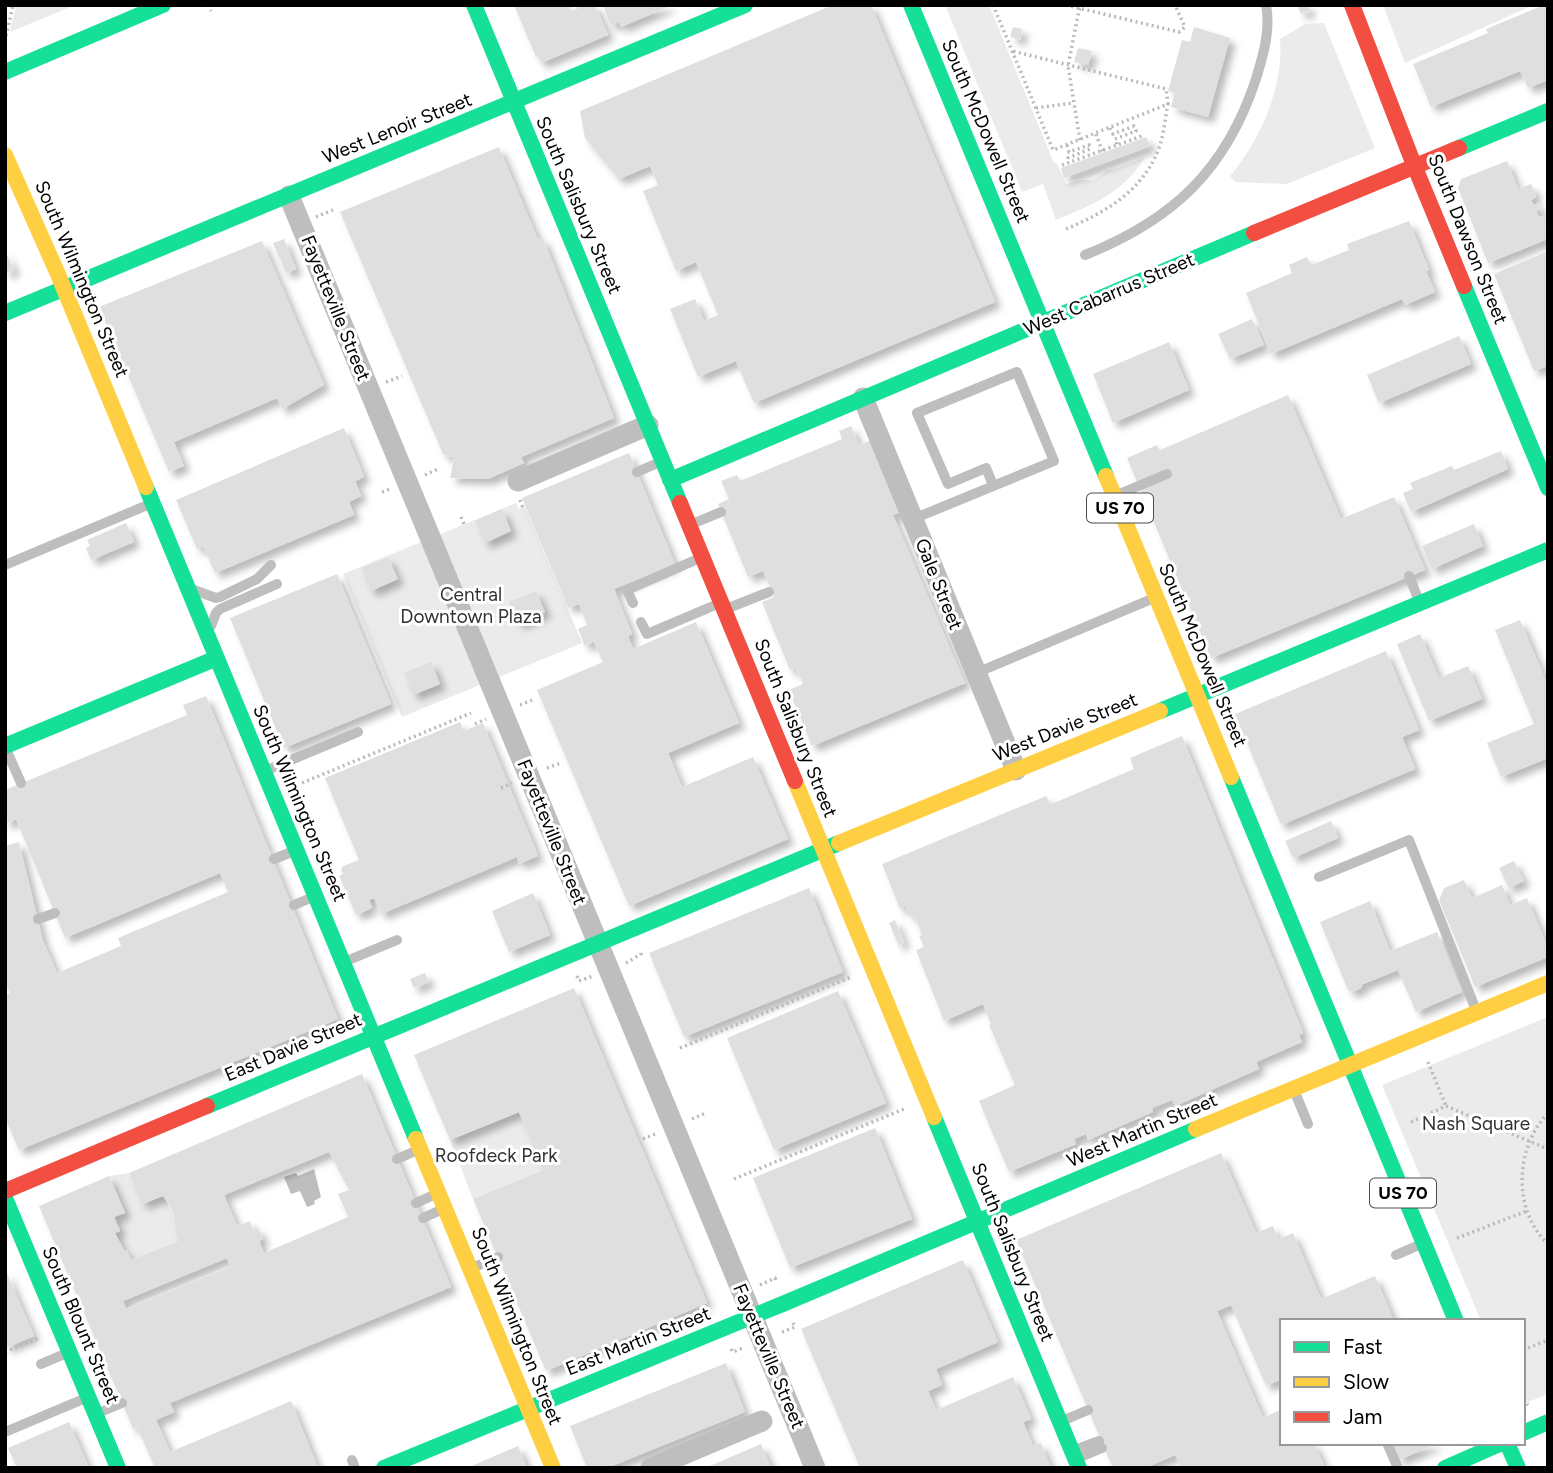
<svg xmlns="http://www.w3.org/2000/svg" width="1553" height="1473" font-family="Figtree,sans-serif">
	<defs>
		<filter id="shadow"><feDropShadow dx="6" dy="6" stdDeviation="3.5" flood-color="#0004"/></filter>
	</defs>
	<rect width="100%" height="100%" fill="#fff"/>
	<path fill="#ebebeb" d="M16,5H75L10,32Z
		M945,5H989L1054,163H1057L1066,184L1081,180H1093L1108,170L1119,168L1145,157C1125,192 1092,205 1056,220L1043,184L1022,192Z
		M1383,5H1533L1405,63Z
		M1324,23L1375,148L1287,184L1235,182L1230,176C1260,140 1284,88 1280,39L1305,24Z
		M516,503L519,509L525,507L582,643L402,717L343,574Z
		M1548,1017V1394L1523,1404V1321H1481L1382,1085Z
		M519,1112L543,1170L473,1199L450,1140Z
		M129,1173L143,1204L163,1196L175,1219L173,1220L177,1229L174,1231L178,1241L131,1260L115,1233L120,1230L114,1217L125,1212L109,1176Z"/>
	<path fill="#bebebe" d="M314,1169L321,1197L314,1201L315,1204L307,1207L300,1191L291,1194L284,1177L296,1173L298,1176Z"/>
	<path fill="#dfdfdf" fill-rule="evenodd" filter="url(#shadow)" d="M514,5H569L571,11L577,9V5H595L608,35L541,63L538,56L536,57Z
		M603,5H672L621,27L619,22L611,26Z
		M833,5H871L995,302L754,403L736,361L698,377L670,309L695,299L704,321L718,315L696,262L676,271L643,191L658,185L650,166L619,179L585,138L580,111Z
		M1297,5H1308L1310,11L1301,14Z
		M1544,5H1548V80L1528,88L1520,71L1431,107L1413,64L1488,33L1486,29Z
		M1013,27L1022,29L1020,40L1010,37Z
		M1194,27L1230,38L1208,117L1171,107L1175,93L1168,91L1182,40L1190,42Z
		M1078,48L1092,51L1088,65L1074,62Z
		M1146,137L1150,146L1064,178L1061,168Z
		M499,147L538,240L543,238L614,418L521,457L524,463L488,479L450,478L454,458L443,454L340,212Z
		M1507,161L1518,189L1531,184L1536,197L1531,200L1534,205L1539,203L1541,209L1536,211L1539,217L1542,216L1548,231V239L1488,263L1458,188L1461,179Z
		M1409,221L1429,270L1426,271L1435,292L1405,305L1402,299L1271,354L1246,293L1292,273L1289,265L1307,257L1311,265L1349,250L1347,244Z
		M284,239L296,269L286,273L273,243Z
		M262,241L324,385L282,409L277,398L174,442L184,466L169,472L99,307Z
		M5,250L14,270L5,274Z
		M1548,251V366L1534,371L1494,274Z
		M1252,319L1264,345L1230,359L1218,334Z
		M1459,336L1471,364L1379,403L1367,375Z
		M1169,342L1189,390L1113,423L1093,374Z
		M1288,395L1341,519L1394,497L1425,570L1211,658L1127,458L1157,445L1160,450Z
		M851,426L859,445L871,440L901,512L893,515L965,683L812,746L789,690L803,684L796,668L790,670L762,602L774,597L763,571L748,577L718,504L729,499L721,481L737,475L740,481L842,439L839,431Z
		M344,428L364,477L355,481L361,496L349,502L354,515L215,573L203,546L197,549L176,500Z
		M1501,451L1508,469L1411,512L1403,493L1413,489L1410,483L1452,466L1454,470Z
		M629,453L675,564L614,589L632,634L628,636L633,649L696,622L739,723L668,753L682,787L753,757L788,839L629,906L537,690L603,662L594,642L585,646L578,629L587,625L579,604L568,608L522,498Z
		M502,509L511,531L485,543L475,521Z
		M126,523L134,542L91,560L86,548L90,546L87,540Z
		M1474,524L1483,546L1432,569L1422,546Z
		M388,557L398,579L371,591L361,568Z
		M337,574L391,704L284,748L230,618Z
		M536,591L545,612L518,624L509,602Z
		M1520,620L1548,686V758L1501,777L1487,743L1534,724L1495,630Z
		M1420,634L1439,678L1468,666L1482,699L1429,721L1397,644Z
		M1386,651L1419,730L1402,737L1415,769L1281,825L1235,714Z
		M431,662L440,684L413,695L404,673Z
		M206,696L338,1019L19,1150L5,1118V995L10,993L5,983V846L19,842L43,941L57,973L121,946L118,938L228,892L220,873L65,938L16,819L5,824V790L187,715L183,705Z
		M460,722L464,731L483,723L538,856L519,864L517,857L381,914L374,898L369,900L372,908L356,915L339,876L343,874L341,870L343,866L359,860L325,778Z
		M1182,736L1303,1033L1299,1035L1302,1042L1256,1062L1259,1069L1175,1106L1172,1100L1152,1108L1153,1112L1088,1140L1086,1134L1074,1139L1076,1144L1009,1172L979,1101L1015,1085L989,1025L991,1024L983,1004L944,1021L916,950L924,947L919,936L922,935L914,915L910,917L906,906L900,909L882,864L1046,796L1050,804L1061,800L1134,769L1130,758Z
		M1331,821L1338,838L1293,858L1285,841Z
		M1514,861L1524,881L1509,888L1499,868Z
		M1464,880L1472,898L1502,885L1510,905L1527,898L1548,948V957L1475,987L1439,900L1444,888Z
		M809,888L843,972L684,1037L649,953Z
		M533,893L550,935L509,952L492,911Z
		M1370,901L1390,951L1437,932L1462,992L1416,1012L1398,970L1363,984L1361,988L1352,992L1348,990L1320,922Z
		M895,920L904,942L899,946L889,923Z
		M425,973L429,982L414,988L410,979Z
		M574,988L707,1303L546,1371L473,1199L543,1170L519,1112L450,1140L414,1055Z
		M838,991L886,1103L774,1150L727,1038Z
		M362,1074L451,1287L170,1403L174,1412L156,1420L170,1452L291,1401L318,1468H155L137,1427L133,1429L39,1206L109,1176L125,1213L114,1217L120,1231L115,1233L124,1251L127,1250L131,1260L178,1241L174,1230L177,1229L173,1220L175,1219L168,1202L163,1196L142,1204L129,1173ZM329,1152L349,1190L338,1194L348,1217L264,1253L259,1241L263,1239L258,1228L253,1230L250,1221L237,1226L224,1195ZM227,1258L230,1267L126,1309L123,1301Z
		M875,1128L912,1219L790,1268L753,1178Z
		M1221,1153L1256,1233L1273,1226L1278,1239L1293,1233L1321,1299L1375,1276L1394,1321H1282V1379L1266,1386L1231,1305L1217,1311L1263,1418L1282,1409V1443H1314L1325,1468H1181L1175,1455L1145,1468H1113L1016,1240Z
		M963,1260L998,1342L936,1369L942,1385L928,1391L936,1410L1013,1377L1031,1419L1023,1422L1033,1446L1041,1443L1051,1468H860L801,1329Z
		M5,1269L34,1336L5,1348Z
		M726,1363L745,1412L607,1468H587L570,1426Z
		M69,1422L89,1468H17L8,1448Z
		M1392,1443H1438L1399,1460Z
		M761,1444L771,1468H705Z
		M518,1446L527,1468H467Z"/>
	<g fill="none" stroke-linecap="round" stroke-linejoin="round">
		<path stroke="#b9b9b9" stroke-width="3.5" stroke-dasharray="2 3.5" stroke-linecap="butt" d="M208,5L211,11
			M993,5C1013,53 1033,101 1053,150L1168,104L1166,89L1012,51
			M1066,5L1179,32L1185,27L1175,5
			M5,41L13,5
			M5,99H6
			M1036,108L1072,103
			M1110,128L1113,134L1134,126L1136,131L1115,139L1117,145
			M1096,134L1103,153
			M1080,140L1068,66L1079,10L1083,5
			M1067,145L1069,152L1089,145L1090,149L1068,158L1069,162
			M1062,165L1142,136
			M316,217L333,210
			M1066,229C1106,212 1143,191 1159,148C1164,134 1165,118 1168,104
			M386,382L402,376
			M425,475L440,468
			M382,492L390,489
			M520,500L523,508
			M461,517L464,524
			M520,705L535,699
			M475,724L486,719
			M547,768L561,763
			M297,785L471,713
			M501,788L512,783
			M626,963L641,954L640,951
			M577,976L579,981L593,976
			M680,1048L851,977
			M1428,1062L1446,1106
			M1548,1113C1515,1148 1512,1210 1548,1244
			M692,1119L706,1113
			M1411,1122L1446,1106L1548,1149
			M643,1139L655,1134
			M734,1179L904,1109
			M1457,1238L1527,1211
			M760,1285L775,1278L776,1281
			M782,1332L795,1327L793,1323
			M731,1349L733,1352L745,1347
			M1523,1350L1548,1340
			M5,1352L39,1338
			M1523,1400L1528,1405
			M5,1454L6,1453"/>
		<path stroke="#bebebe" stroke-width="10" d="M1085,255C1173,220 1226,170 1256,79C1263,56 1271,30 1266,5
			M637,472L660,462
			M1117,495L1167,474
			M913,519L1054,461L1017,372L917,413L948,484L986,468L993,485
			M692,524L721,512
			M5,565L150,504
			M1409,576L1419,601
			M194,590L216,598L220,597L257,579L271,565
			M633,603L627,590L700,558
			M726,609L769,592
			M641,622L647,634L720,603
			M211,626L216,613L220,609L277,584
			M976,673L1154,598
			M6,749L21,783
			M267,770L358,732
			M274,859L294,851
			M1319,877L1409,840L1476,1010
			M294,905L313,897
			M38,919L55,913
			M344,962L397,940
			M1294,1090L1308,1124
			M397,1159L420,1149
			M416,1203L436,1194
			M423,1218L443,1209
			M1396,1255L1419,1245
			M472,1268L498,1257
			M41,1364L67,1353
			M98,1413L122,1403
			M1062,1421L1088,1410
			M5,1432L86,1398
			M1387,1443L1398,1468
			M1072,1451L1099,1441
			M1078,1458L1102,1448
			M352,1460L355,1468"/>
		<path stroke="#bebebe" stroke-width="21" d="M289,196L815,1468
			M863,398L1016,770
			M518,481L648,425
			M651,1468L762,1421"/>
		<path stroke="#16e098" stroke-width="16" d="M474,5L680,503
			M911,5L1106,476
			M5,72L163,5
			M1459,148L1548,111
			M1464,286L1548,488
			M5,313L745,5
			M670,480L1254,233
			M146,487L416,1139
			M1160,711L1548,550
			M5,746L217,658
			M1231,777L1456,1321
			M207,1106L839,843
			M934,1117L1079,1468
			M5,1198L118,1468
			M1523,1433L1548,1422
			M1507,1443L1518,1468
			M384,1468L785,1303L1196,1129
			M1445,1468L1502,1443"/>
		<path stroke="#ffcf43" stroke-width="16" d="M5,155L57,272L146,487
			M1106,476L1231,777
			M795,781L934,1117
			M839,843L1160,711
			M1196,1129L1548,983
			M416,1139L553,1468"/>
		<path stroke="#f24e42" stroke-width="16" d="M1352,5L1414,165L1464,286
			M1254,233L1459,148
			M680,503L795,781
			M5,1191L207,1106"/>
	</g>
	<g text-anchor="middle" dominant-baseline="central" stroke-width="6" stroke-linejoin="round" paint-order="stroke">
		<g fill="#fff" stroke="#4c4c4c" stroke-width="2">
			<rect x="1087" y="493.5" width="66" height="29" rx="5"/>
			<rect x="1370" y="1178.5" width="66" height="29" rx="5"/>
		</g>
		<g font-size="18" font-weight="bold" fill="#000">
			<text x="1120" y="508">US 70</text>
			<text x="1403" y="1193">US 70</text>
		</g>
		<g font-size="19" fill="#000" stroke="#fff">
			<text transform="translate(397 128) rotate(-22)">West Lenoir Street</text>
			<text transform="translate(986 131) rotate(67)">South McDowell Street</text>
			<text transform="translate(579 205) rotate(67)">South Salisbury Street</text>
			<text transform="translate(1468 239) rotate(68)">South Dawson Street</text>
			<text transform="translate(82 279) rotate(67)">South Wilmington Street</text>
			<text transform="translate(1109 294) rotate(-23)">West Cabarrus Street</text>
			<text transform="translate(336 308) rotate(68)">Fayetteville Street</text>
			<text transform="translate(939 584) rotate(68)">Gale Street</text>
			<text transform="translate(1203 655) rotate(67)">South McDowell Street</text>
			<text transform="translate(1065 727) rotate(-22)">West Davie Street</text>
			<text transform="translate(796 728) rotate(68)">South Salisbury Street</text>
			<text transform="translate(300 803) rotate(67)">South Wilmington Street</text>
			<text transform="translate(552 832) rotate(68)">Fayetteville Street</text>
			<text transform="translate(293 1047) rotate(-23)">East Davie Street</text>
			<text transform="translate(1142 1130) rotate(-23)">West Martin Street</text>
			<text transform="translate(1013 1252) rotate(68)">South Salisbury Street</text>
			<text transform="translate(81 1325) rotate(67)">South Blount Street</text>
			<text transform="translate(517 1326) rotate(68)">South Wilmington Street</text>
			<text transform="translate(638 1341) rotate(-22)">East Martin Street</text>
			<text transform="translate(769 1356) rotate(67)">Fayetteville Street</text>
		</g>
		<g font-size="19" fill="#323232" stroke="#fff">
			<text x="471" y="594">Central<tspan x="471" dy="22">Downtown Plaza</tspan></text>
			<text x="1476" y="1123">Nash Square</text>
			<text x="496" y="1155">Roofdeck Park</text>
		</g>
	</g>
	<rect width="1553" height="1473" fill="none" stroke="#000000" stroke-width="14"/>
	<rect x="1280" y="1319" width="245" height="126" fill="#ffffff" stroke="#999999" stroke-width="2"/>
	<rect x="1294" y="1342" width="35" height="10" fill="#16e098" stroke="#999999" stroke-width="2"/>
	<text x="1343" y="1354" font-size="21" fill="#000000">Fast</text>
	<rect x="1294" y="1377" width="35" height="10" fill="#ffcf43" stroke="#999999" stroke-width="2"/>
	<text x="1343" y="1389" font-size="21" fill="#000000">Slow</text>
	<rect x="1294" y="1412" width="35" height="10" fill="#f24e42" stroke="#999999" stroke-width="2"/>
	<text x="1343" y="1424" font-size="21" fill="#000000">Jam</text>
</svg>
